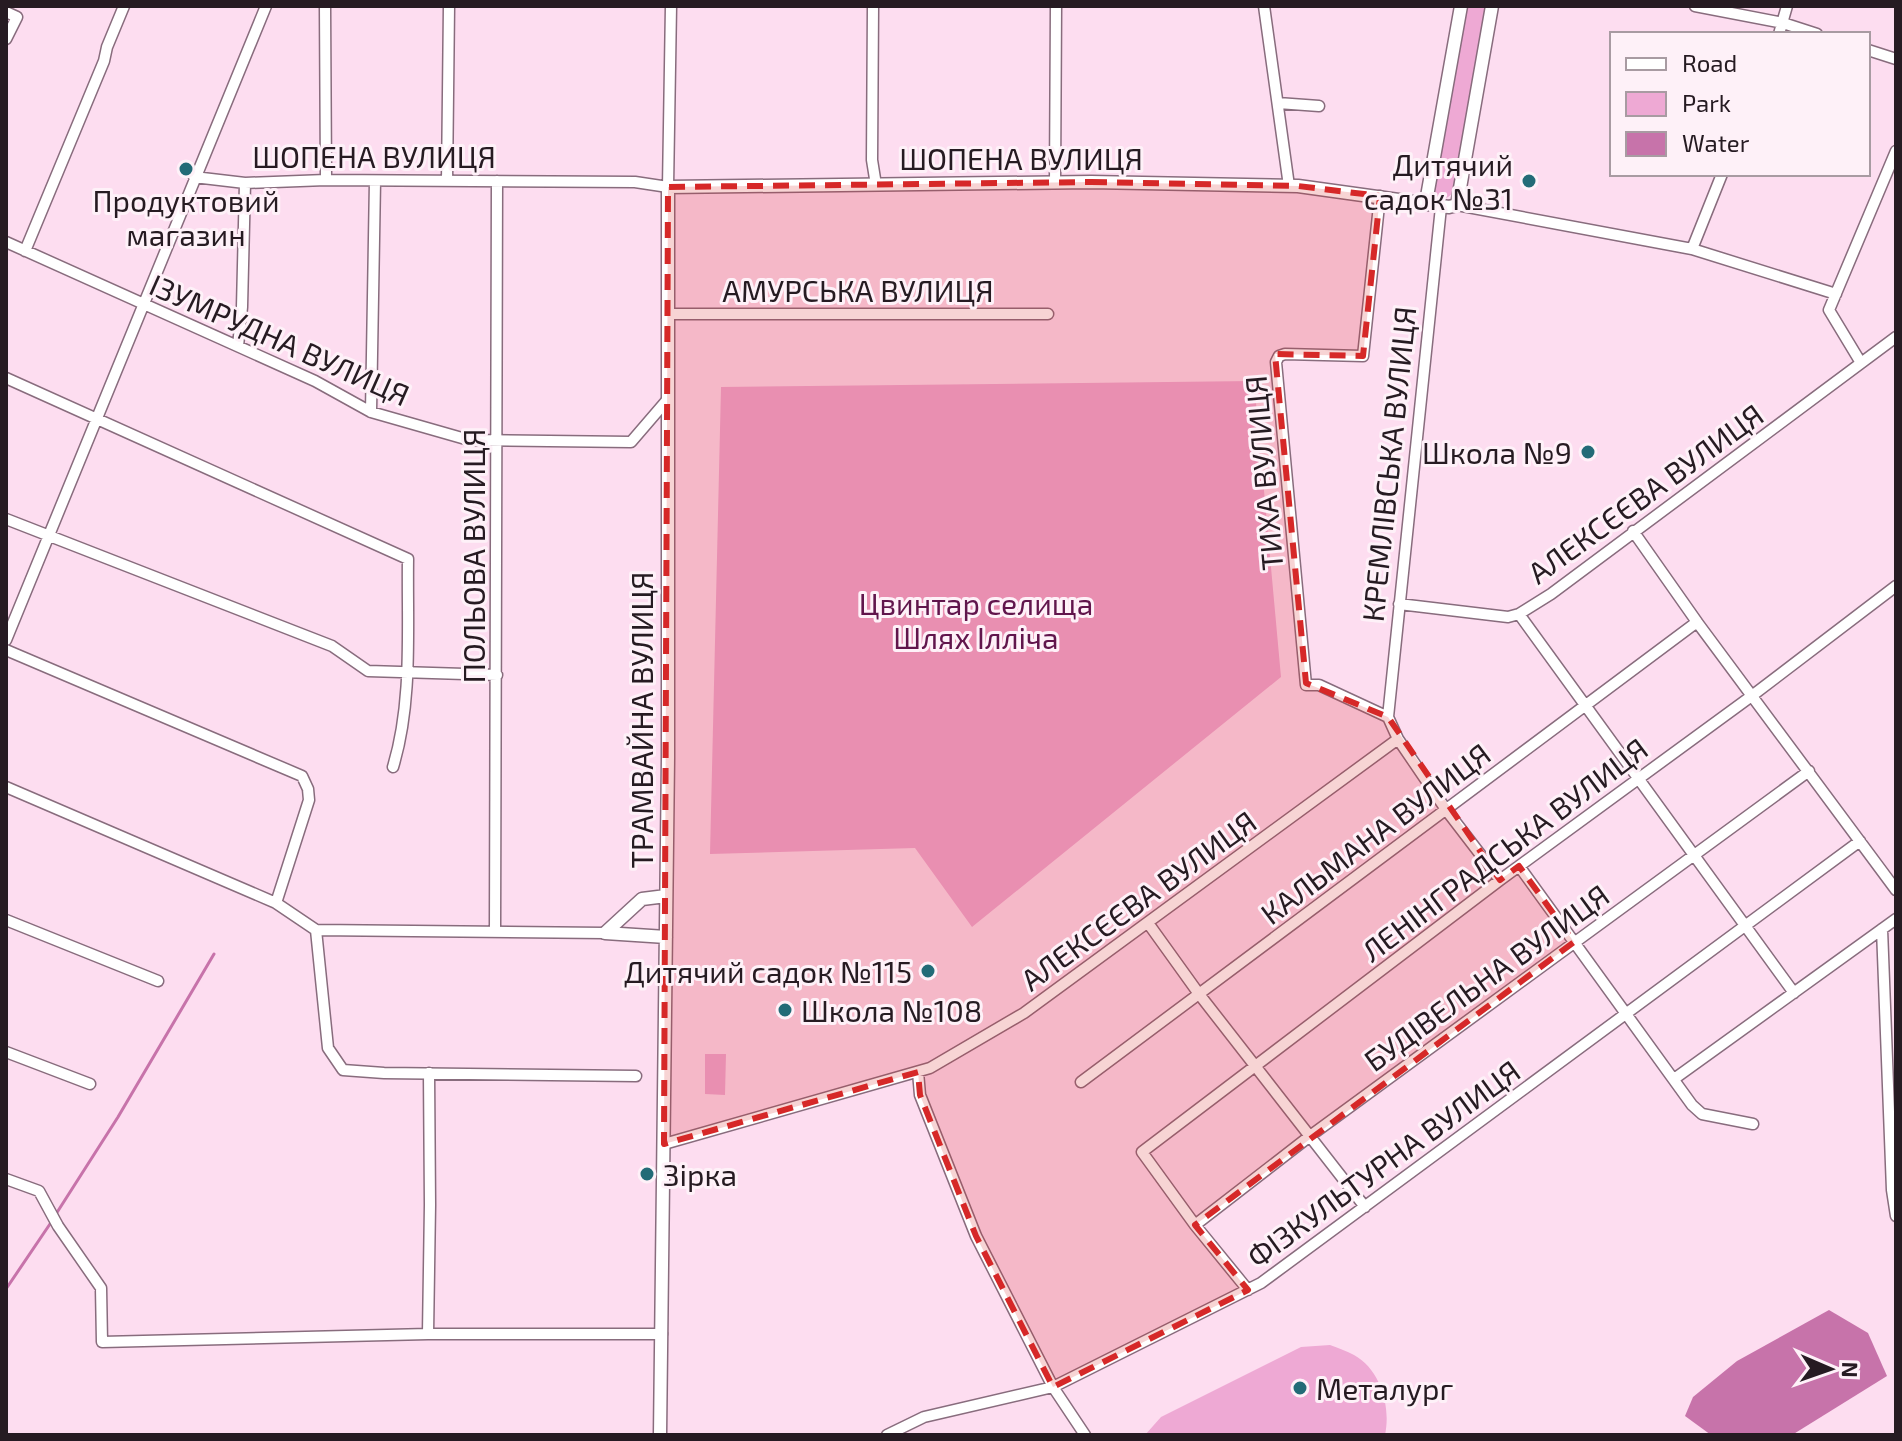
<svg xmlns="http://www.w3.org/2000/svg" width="1902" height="1441" font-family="'Exo 2',sans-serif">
	<rect width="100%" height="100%" fill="#fdddf0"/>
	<path fill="#eea9d4" d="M1467,6H1486L1452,194L1444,200L1437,198L1434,194Z
		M1254,381L1281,677L972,927L915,848L710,854L721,387Z
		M705,1054H726L725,1095L705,1094Z
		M1330,1345C1338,1348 1347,1351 1354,1355C1381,1370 1391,1407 1385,1435H1145L1161,1417L1301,1347Z"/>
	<path fill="#c773aa" d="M1829,1310L1868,1333L1887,1376L1792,1435H1711L1685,1416L1693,1397L1737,1361Z"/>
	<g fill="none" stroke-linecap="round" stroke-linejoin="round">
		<path stroke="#c773aa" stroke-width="3" d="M56,1214L118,1117L214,954
			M6,1289L52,1221"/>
		<g stroke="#886c7d" stroke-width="13">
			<path id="minor" d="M325,6L326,180
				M873,6L872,160L876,185
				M1264,6L1289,186
				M1695,6L1783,23L1817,34
				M6,12L17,17L6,39
				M1779,34L1787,6
				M1868,50L1896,59
				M1278,103L1319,106
				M194,177L245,183L326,180L635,182L668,187L671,6
				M447,181L449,6
				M1055,183L1056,6
				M1380,196L1363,356L1285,354L1279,356L1276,362L1306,685H1319L1388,717
				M1457,205L1692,249L1836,294
				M1441,207L1388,717L1398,739L1447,811L1500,880
				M6,242L315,381L371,412L469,440L631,442L668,399
				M1692,249L1722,174
				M25,251L104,61L107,47L124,6
				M668,314H1048
				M238,346L242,307L245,183
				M1861,363L1829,310L1896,151
				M6,378L408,559C407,628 413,701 393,767
				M371,412L375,181
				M6,519L332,646L368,671L497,675
				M1633,531L1697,622L1896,890
				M1399,604L1508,617L1519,614L1551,594L1896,337
				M1519,614L1794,993
				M6,640L266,6
				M6,650L302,776L308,789L309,800L276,903
				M6,787L276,903L316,930L605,933
				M1519,866L1692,1105L1702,1114L1753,1124
				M6,920L158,981
				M1148,923L1199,994L1365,1207
				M1882,929L1892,1190L1896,1216
				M316,930L328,1048L343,1070L384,1073L636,1076
				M495,931L497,181
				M6,1052L90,1084
				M918,1072L920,1095L976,1236L1053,1387L1085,1435
				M1674,1079L1896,919
				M1081,1082L1697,622
				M664,1144L930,1068L1024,1013L1398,739
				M6,1179L39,1191L58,1226L101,1288L102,1342L428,1334H662
				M1195,1225L1310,1136L1809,771
				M1248,1290L1195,1225L1142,1152L1500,880L1753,695L1896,586
				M428,1334L430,1205L429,1073
				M887,1435L924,1417L1053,1387L1261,1283L1860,841"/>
		</g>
		<g stroke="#886c7d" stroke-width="15">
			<path id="tertiary" d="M1426,202L1461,6
				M605,933L642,899L666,896
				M605,933L666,937
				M660,1435L668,758V187L1091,182L1298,186L1449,207L1457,205L1492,6"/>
		</g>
		<use href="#minor" stroke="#fff" stroke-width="10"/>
		<use href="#tertiary" stroke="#fff" stroke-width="12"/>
	</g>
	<path fill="#d62828" fill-opacity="0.2" stroke="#d62828" stroke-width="6" stroke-dasharray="16 10" stroke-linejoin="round" d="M1091,182L1298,186L1380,196L1363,356L1275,354L1306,683L1388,717L1500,880L1519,866L1574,942L1195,1225L1248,1290L1053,1387L976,1236L920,1095L918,1072L664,1144L668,187Z"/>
	<g fill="#236b77" stroke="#fef1f8" stroke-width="3">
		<circle cx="186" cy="169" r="8"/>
		<circle cx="1529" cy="181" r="8"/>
		<circle cx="1588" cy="452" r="8"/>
		<circle cx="928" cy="971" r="8"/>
		<circle cx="785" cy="1010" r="8"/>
		<circle cx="647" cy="1174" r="8"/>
		<circle cx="1300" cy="1388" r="8"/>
	</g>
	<g text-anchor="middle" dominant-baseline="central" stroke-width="6" stroke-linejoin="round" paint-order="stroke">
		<g font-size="30" fill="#261b22" stroke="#fef1f8">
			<text x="374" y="156">ШОПЕНА ВУЛИЦЯ</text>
			<text x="1021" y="158">ШОПЕНА ВУЛИЦЯ</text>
			<text x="858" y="290">АМУРСЬКА ВУЛИЦЯ</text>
			<text transform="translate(280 339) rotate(24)">ІЗУМРУДНА ВУЛИЦЯ</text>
			<text transform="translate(1388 464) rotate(-84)">КРЕМЛІВСЬКА ВУЛИЦЯ</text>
			<text transform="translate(1263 473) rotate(-95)">ТИХА ВУЛИЦЯ</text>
			<text transform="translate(1645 493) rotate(-36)">АЛЕКСЄЄВА ВУЛИЦЯ</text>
			<text transform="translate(473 556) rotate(-90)">ПОЛЬОВА ВУЛИЦЯ</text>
			<text transform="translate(641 720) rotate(-90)">ТРАМВАЙНА ВУЛИЦЯ</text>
			<text transform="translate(1375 833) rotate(-37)">КАЛЬМАНА ВУЛИЦЯ</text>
			<text transform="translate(1504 849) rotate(-37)">ЛЕНІНГРАДСЬКА ВУЛИЦЯ</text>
			<text transform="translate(1138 900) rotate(-36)">АЛЕКСЄЄВА ВУЛИЦЯ</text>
			<text transform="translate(1486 977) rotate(-36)">БУДІВЕЛЬНА ВУЛИЦЯ</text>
			<text transform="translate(1383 1163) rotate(-36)">ФIЗКУЛЬТУРНА ВУЛИЦЯ</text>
		</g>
		<g font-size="30" fill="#261b22" stroke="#fef1f8" text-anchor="end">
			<text x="1513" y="164">Дитячий<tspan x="1513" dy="34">садок №31</tspan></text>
			<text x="186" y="200" text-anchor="middle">Продуктовий<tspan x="186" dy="34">магазин</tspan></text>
			<text x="1572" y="452">Школа №9</text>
			<text x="912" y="971">Дитячий садок №115</text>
			<text x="801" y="1010" text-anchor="start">Школа №108</text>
			<text x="663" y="1174" text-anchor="start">Зірка</text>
			<text x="1316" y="1388" text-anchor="start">Металург</text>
		</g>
		<g font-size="30" fill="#61154c" stroke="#fef1f8">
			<text x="976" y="603">Цвинтар селища<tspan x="976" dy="34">Шлях Ілліча</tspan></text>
		</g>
	</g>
	<rect width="1902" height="1441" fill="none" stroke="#261b22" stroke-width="16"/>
	<rect x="1610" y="32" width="260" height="144" fill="#fef1f8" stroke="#a89ba2" stroke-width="2"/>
	<rect x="1626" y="58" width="40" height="12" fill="#ffffff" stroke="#a89ba2" stroke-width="2"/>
	<text x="1682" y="72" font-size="24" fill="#261b22">Road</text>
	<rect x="1626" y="92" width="40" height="24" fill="#eea9d4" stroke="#a89ba2" stroke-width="2"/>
	<text x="1682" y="112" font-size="24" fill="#261b22">Park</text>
	<rect x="1626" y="132" width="40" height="24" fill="#c773aa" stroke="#a89ba2" stroke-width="2"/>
	<text x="1682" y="152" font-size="24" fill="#261b22">Water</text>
	<g transform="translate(1830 1369) rotate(92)" stroke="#fef1f8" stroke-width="6" paint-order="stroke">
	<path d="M0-6L14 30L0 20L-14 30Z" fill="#261b22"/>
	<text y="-12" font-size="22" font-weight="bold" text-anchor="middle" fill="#261b22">N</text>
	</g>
</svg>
